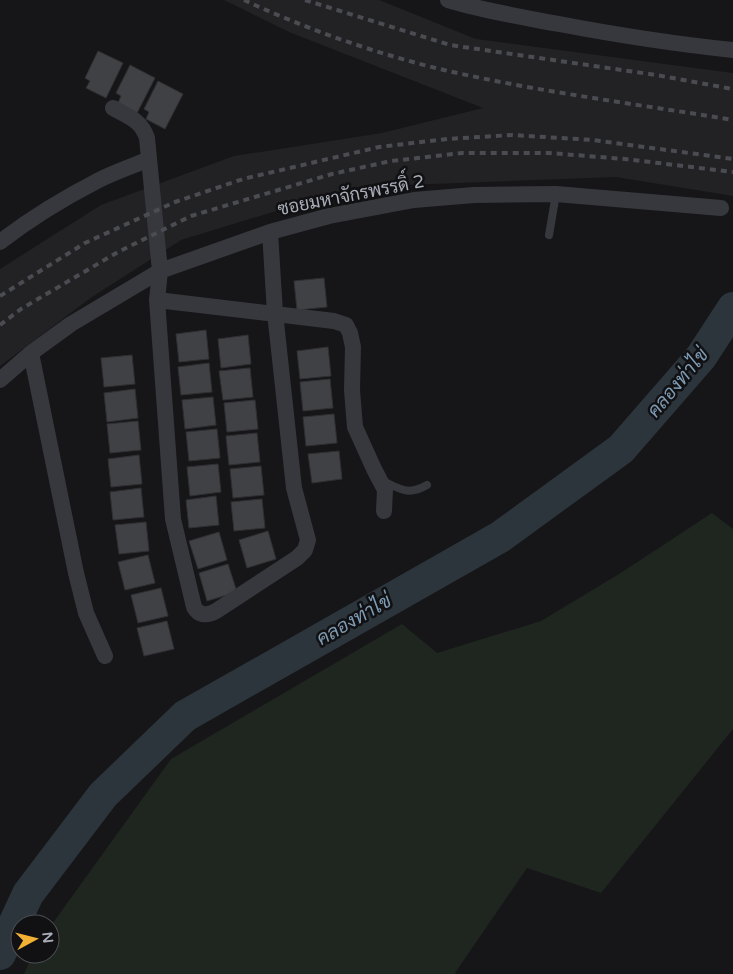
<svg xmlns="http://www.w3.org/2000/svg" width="733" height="974" font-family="'Varela Round',Sarabun,sans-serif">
	<rect width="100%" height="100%" fill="#161618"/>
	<path fill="#222225" d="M224,0H379L476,39L733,73V196L616,177L354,187L181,240L92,297L0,366V269L101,205L234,156L382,133L483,108L289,32Z"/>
	<path fill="#1e261f" d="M712,513L733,529V729L601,893L527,868L455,973L456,974H24L33,954H50V927L171,759L402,624L437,653L541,621L619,574Z"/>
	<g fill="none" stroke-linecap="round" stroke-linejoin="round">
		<path stroke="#2c353c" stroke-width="32" d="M0,954L28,894L103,795L185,716L500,537L621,449L701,357L733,308"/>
	</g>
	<path fill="#404145" stroke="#303034" d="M98,51L123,63L106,98L86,88L90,81L85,78Z
		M130,65L155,78L137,113L118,103L121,96L116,93Z
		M158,81L183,94L165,129L146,119L149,112L144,109Z
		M324,278L327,307L297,310L294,281Z
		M206,330L209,359L179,362L176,334Z
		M248,335L251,364L221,368L218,339Z
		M328,347L331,376L300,379L297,351Z
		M132,355L135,384L104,387L101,358Z
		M209,363L212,392L181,395L178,367Z
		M250,368L253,397L223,400L219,371Z
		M330,379L333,408L303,411L300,382Z
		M135,389L138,418L107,422L104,393Z
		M213,397L216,425L185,429L182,400Z
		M255,400L258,429L227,432L224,403Z
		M334,414L337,443L306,446L303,417Z
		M138,421L141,450L110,453L107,424Z
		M217,429L220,458L189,461L186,432Z
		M257,433L260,462L229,465L226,436Z
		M339,451L342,479L312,483L308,454Z
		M139,455L142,484L111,487L108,459Z
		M218,464L221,492L190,496L187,467Z
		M261,466L264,495L233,498L230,469Z
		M141,488L144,517L113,520L110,492Z
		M216,496L219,525L189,528L186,500Z
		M262,499L265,528L234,531L231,502Z
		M146,522L149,551L119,554L115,525Z
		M268,531L276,559L247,568L239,540Z
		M219,532L227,560L198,569L189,541Z
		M148,555L155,583L125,590L118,562Z
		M228,564L237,592L207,601L199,573Z
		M161,588L168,616L138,623L131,595Z
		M167,621L174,649L144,656L137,628Z"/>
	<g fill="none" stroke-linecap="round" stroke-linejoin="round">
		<path stroke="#37383d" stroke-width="8" d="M549,235L556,194
			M383,481C400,489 408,496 427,485"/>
		<path stroke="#37383d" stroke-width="16" d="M448,0C484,11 522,17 559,24C617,35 675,44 733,50
			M113,108C129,117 141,120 147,138L160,271L157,300L173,519L194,607C199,616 207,616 216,611L297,558L305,550L308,540L294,488L275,313L270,232
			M0,242C31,218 64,198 99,180C115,172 133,166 149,159
			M157,300L334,321L346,325L350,333L353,347L352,390L355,427L374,469L385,490L384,511
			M31,353L76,573L86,613L105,656
			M0,380L31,353L71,324L160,271L270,232L329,216L414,200L474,195L556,194L721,208"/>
		<path stroke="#4a4c52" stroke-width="4" stroke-dasharray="6 5" stroke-linecap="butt" d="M244,0C306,29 377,54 444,70C539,92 637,104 733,120
			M305,0L450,45L656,75L733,89
			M0,296L85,243L175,202L243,179L379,147L447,139L512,135L593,140L733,159
			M0,325L21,309L118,252L191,216L332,174L391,161L462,153H550L625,159L733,172"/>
	</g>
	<g text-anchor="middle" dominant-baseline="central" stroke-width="5" stroke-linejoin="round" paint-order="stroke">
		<g font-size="18" fill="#a8adb8" stroke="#111113">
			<text transform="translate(351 195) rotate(-11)">ซอยมหาจักรพรรดิ์ 2</text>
		</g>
		<g font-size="19" font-style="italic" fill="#7f9bb3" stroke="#111113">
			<text transform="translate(678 383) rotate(-50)">คลองท่าไข่</text>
			<text transform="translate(354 620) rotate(-30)">คลองท่าไข่</text>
		</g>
	</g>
	<g transform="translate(35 939) rotate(83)"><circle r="24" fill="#111113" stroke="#4d4f55"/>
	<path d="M0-4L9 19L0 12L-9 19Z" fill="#f2b134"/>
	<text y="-8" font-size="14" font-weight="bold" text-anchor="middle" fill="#a8adb8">N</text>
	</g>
</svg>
